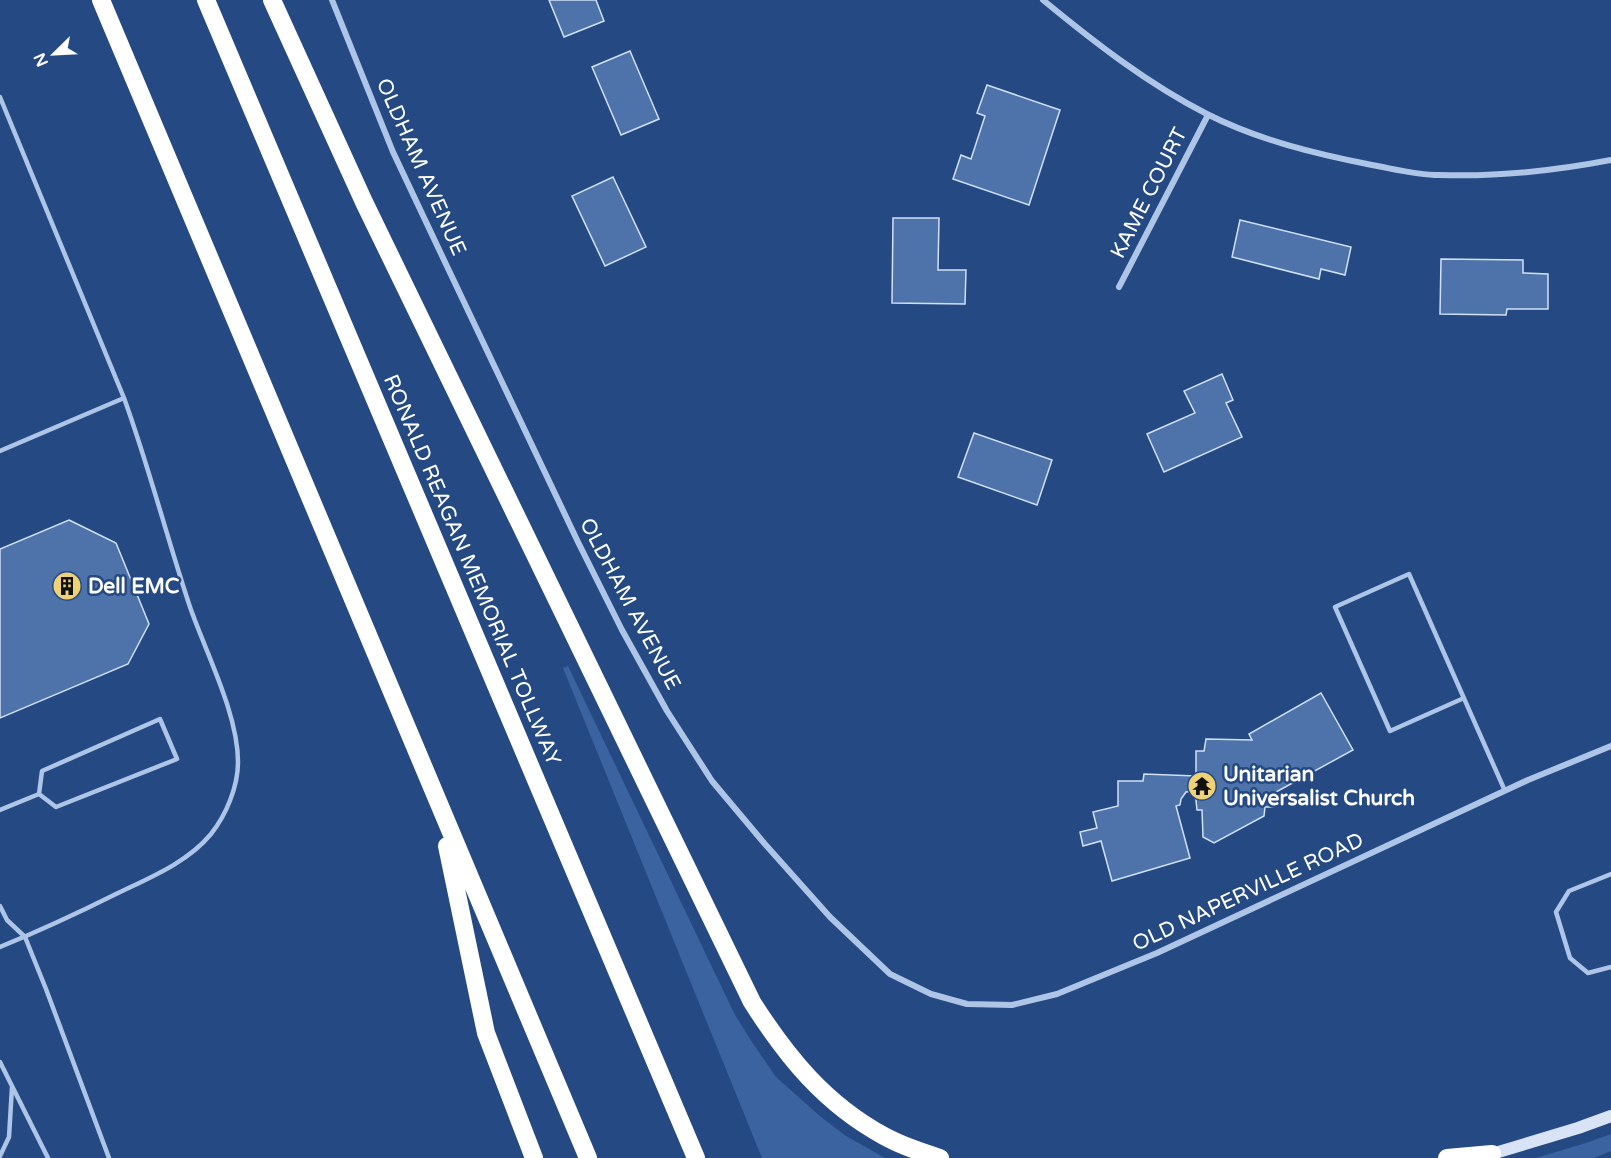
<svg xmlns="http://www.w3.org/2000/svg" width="1611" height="1158" font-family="'Varela Round',sans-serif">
	<rect width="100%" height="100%" fill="#254a83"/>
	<path fill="#3a63a0" d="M568,666L735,1015L752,1042L776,1077L821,1117L846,1136L885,1158H762L563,668Z
		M1611,1134V1151L1594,1158H1536L1589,1142Z"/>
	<path fill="#4e73ab" stroke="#d2e0f6" stroke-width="1.5" d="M549,0H596L604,21L564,37Z
		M630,51L659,119L621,135L592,67Z
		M987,85L1060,110L1029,205L953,179L961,155L971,159L985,116L977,113Z
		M613,177L646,247L605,266L572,196Z
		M893,218H939L938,270H966L965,304L892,303Z
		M1240,220L1351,247L1345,275L1321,269L1319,279L1232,257Z
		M1441,259L1523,260V273L1548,274V309H1507L1506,315L1440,314Z
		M1222,374L1233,400L1226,403L1242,437L1164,472L1147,434L1195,413L1184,391Z
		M974,433L1052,460L1037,505L958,477Z
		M69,520L116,543L149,624L128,664L0,718V549Z
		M1321,693L1353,750L1276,792L1274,807H1265L1264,816L1214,843L1203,837L1202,810H1197L1195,791L1186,792L1181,799L1180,805L1176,806L1190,858L1112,881L1101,841L1083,846L1080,832L1097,828L1093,812L1118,806V781H1143L1144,774L1196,776V751H1204L1206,739L1252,740L1249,734Z"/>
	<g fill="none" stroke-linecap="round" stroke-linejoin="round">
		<path stroke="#aec5e7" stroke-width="4.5" d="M0,97L124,398C149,467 167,538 190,607C206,653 238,714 238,762C238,787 226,815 211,834C187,863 149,878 116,894C78,913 39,931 0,947
			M0,451L124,398
			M1464,698L1390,731L1335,607L1409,574L1505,791
			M160,719L177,759L56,807L39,794L42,771Z
			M0,810L39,794
			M1611,874L1569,891L1556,912L1570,958L1588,973L1611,967
			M0,906L7,920L25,937L46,989L109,1158
			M0,1062L48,1158
			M0,1156L9,1137L12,1087"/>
		<path stroke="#aec5e7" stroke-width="6" d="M332,0L393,152L444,260L578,542L622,630L667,711L712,781L764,843L830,917L890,974L931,994L967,1004L1012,1005L1057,994L1157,953L1528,780L1611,746
			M1043,0C1094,42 1148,84 1207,114C1258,140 1316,154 1372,165C1394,169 1417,175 1439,175C1497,177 1554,171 1611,160
			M1119,287L1208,115"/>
		<path stroke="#d8e4f6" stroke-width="12" d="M1485,1156L1578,1128L1611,1116"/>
		<path stroke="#fff" stroke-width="18" d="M101,0L588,1158
			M206,0L696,1158
			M272,0L364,202L752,1002C787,1057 825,1104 884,1136C902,1146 921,1152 940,1158
			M447,846L486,1033L534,1158
			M1447,1158L1492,1154"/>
	</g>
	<defs>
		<g id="building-disc" transform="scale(1.5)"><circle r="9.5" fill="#f0d173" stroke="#254a83"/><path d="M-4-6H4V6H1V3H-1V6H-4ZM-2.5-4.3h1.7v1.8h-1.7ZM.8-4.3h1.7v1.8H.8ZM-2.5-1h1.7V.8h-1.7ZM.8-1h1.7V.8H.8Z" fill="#111"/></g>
		<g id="temple-disc" transform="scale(1.5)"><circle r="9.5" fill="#f0d173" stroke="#254a83"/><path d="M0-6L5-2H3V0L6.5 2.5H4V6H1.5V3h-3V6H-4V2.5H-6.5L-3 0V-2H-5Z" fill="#111"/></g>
	</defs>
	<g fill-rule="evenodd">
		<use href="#building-disc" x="67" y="586"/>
		<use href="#temple-disc" x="1202" y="786"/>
	</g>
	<g text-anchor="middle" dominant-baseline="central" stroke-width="5" stroke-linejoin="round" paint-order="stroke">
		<g font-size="21" fill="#fff" stroke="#254a83">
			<text transform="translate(421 167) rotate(66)">OLDHAM AVENUE</text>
			<text transform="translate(1149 193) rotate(-63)">KAME COURT</text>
			<text transform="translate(472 570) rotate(67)">RONALD REAGAN MEMORIAL TOLLWAY</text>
			<text transform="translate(630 604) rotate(62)">OLDHAM AVENUE</text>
			<text transform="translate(1248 892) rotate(-25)">OLD NAPERVILLE ROAD</text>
		</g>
		<g font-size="21" font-weight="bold" fill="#fff" stroke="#254a83" text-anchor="start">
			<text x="88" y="586">Dell EMC</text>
			<text x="1223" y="774">Unitarian<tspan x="1223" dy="24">Universalist Church</tspan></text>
		</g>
	</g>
	<g transform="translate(54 54) rotate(246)" stroke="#254a83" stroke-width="4.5" paint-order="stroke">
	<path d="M0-4.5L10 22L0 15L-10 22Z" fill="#ffffff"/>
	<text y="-9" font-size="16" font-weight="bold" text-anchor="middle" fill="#ffffff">N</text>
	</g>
</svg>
